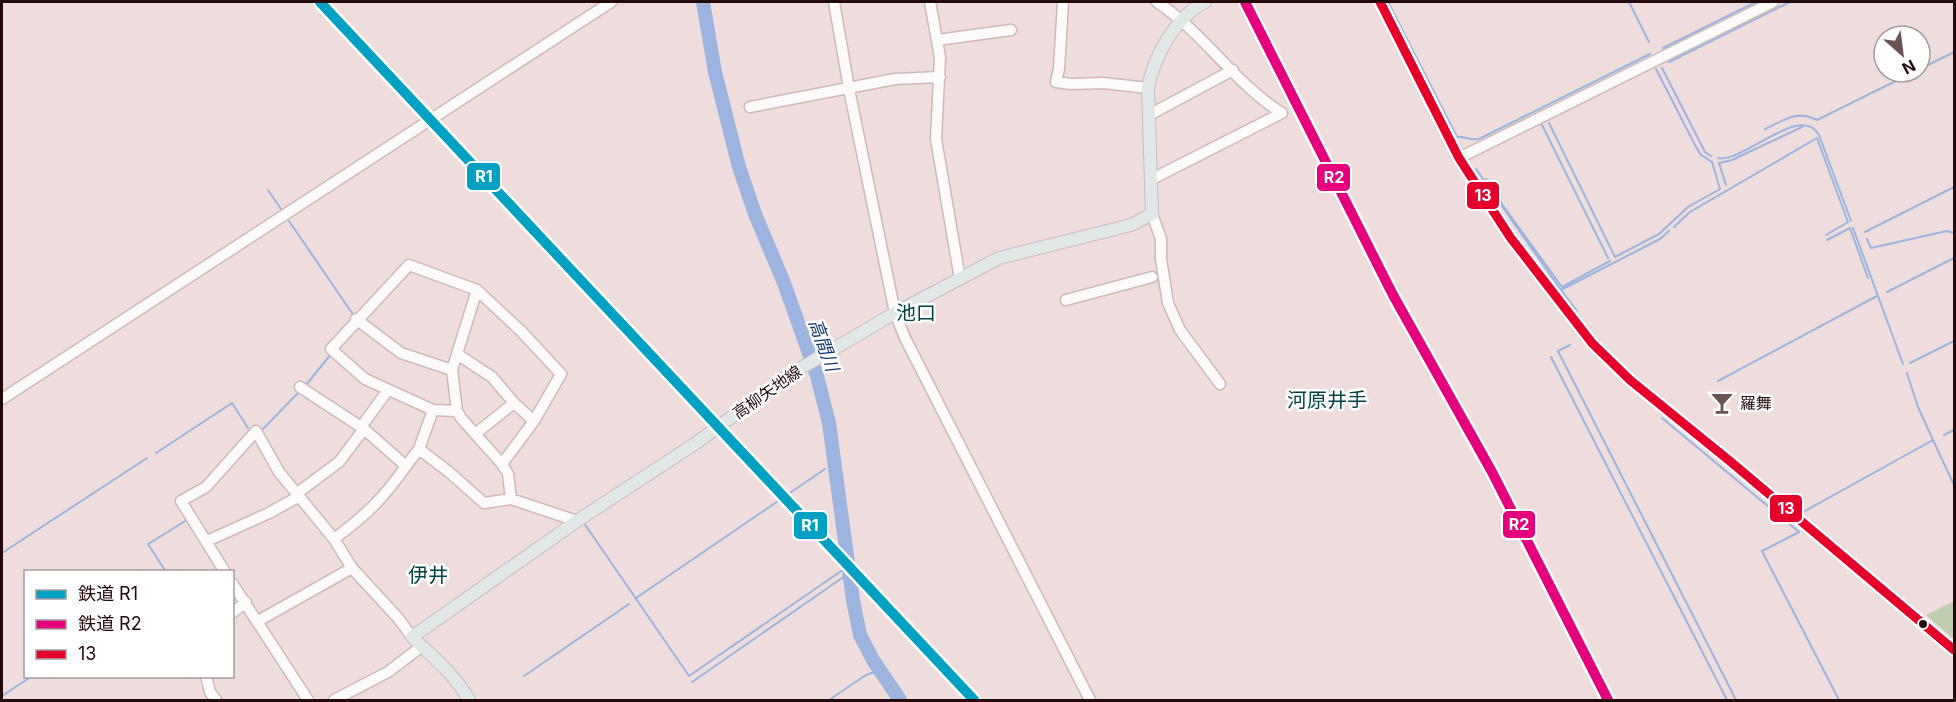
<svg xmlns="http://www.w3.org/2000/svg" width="1956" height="702" font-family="Inter,'Noto Sans JP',sans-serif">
	<rect width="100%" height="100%" fill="#efdddd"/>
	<path fill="#bfceaf" d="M1954,601V639L1926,615Z"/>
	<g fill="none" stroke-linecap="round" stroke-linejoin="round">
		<path stroke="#9cb4df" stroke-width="2" d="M1388,2L1457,137C1462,135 1469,141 1479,139L1650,54
			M1629,2L1649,42
			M1663,48L1756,2
			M1669,62L1790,2
			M1662,68L1705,152L1711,156
			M1920,69L1954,52
			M1549,123L1615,257L1659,234L1688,207L1720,189L1712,162L1701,155L1696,147L1656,69
			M1542,125L1608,258
			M1765,129C1785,120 1796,110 1817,120L1912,73
			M1718,158C1744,163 1801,102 1819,135L1851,221
			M1476,169L1561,290
			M1486,179L1504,207L1562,287L1610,261
			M1726,185L1719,163L1732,160L1802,127
			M268,190L281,209
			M289,221L352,313
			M1674,227L1690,212L1817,138L1848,222L1826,235
			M1853,228L1903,364
			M1865,232L1954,187
			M1867,239L1871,248L1947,231L1954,233
			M1827,240L1850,228L1868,278
			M1887,292L1954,258
			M1577,311L1561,290L1660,239L1669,231
			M1570,345L1558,351L1736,700
			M1551,357L1727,700
			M1910,363L1954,341
			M1907,373L1918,407L1933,440
			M1718,381L1877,296
			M306,385L331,354
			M1662,418L1799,532L1762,551L1839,700
			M263,429L299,392
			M1944,435L1954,430
			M156,453L232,403L248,428
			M1805,511L1933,440L1954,485
			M584,523L689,676L844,569
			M2,553L147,458
			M166,572L148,544L187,520
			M636,598L825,469
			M524,676L629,604
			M692,682L845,576
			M2,696L32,676
			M829,700L866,675L880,670
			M1939,700H1943"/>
		<path stroke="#9cb4df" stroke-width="14" d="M703,2L715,72L739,167L755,214L784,283L817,376L829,423L853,600L860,635L873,660L900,700"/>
		<g stroke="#d0b8b9" stroke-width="13">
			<path id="minor" d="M834,2L850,94L895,313L905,338L1090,700
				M930,2L940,57L936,139L960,279
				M1063,2L1059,69L1056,82L1071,84L1103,83L1148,88
				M1157,2C1204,33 1235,84 1282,113
				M937,40L1011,30
				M750,107L895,79L940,77
				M1149,115L1233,70
				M1459,158L1773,2
				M1152,179L1282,113
				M1152,214L1161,239V259L1168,303L1180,330L1220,384
				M477,290L452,370L457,411L461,418L502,464L508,474L511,499L577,521
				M1066,300L1152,277
				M356,319L401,353L452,370
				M457,354L492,377L514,403L534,421
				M300,387L364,429L406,466L419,449L433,410
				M2,399L611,2
				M457,411L433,410L365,379L331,349L409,265L477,290L521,331L561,374L534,421L502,464
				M361,427L388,390
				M475,434L514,403
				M419,449L449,472L484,503L511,499
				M296,494L339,462L364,429
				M334,539C366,515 383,499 406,466
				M207,541L269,513L298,497
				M225,572L181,501L206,487L256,431L279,472L334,539L352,568L398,618L412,637
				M232,583L308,700
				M232,613L246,602
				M258,621L352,568
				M206,676L210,692L216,700
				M334,700L388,672L422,646"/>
		</g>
		<g stroke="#c9bdbe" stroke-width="14">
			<path id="major" d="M1380,2L1459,158L1510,237L1592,343L1630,380L1731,462L1954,650
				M469,700C455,675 433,657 412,637L577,521L696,443L789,375L895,313L999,258L1131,225L1152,214L1148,88C1154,56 1176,16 1205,2"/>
		</g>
		<use href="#minor" stroke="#fdfafa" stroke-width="10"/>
		<use href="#major" stroke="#e1e6e7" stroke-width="12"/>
		<g stroke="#fff" stroke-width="14">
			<path id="bus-1" d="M1380,2L1459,158L1510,237L1592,343L1630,380L1731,462L1954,650"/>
		</g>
		<use href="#bus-1" stroke="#e4002b" stroke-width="9"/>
		<g stroke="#fff" stroke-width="15">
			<path id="rail-1" d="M320,2L974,700"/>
		</g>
		<g stroke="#fff" stroke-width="15">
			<path id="rail-2" d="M1245,2L1393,295L1492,472L1608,700"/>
		</g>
		<use href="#rail-1" stroke="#02a1c4" stroke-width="10"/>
		<use href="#rail-2" stroke="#e5007d" stroke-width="10"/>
	</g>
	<defs>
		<g id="bar-bare" transform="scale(1.8)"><path d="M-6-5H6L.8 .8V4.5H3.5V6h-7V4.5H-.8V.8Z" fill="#6b5354" stroke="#fff" stroke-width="2.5" paint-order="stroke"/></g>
	</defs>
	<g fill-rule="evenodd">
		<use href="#bar-bare" x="1722" y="403"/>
	</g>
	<circle fill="#24090b" stroke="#fff" stroke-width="2" cx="1923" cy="624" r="5"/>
	<g text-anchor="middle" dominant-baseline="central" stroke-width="5" stroke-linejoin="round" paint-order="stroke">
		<g font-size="16" fill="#24090b" stroke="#fff">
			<text transform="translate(767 392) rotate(-35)">高柳矢地線</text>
		</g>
		<g font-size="16" fill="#24090b" stroke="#fff" text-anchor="start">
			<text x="1740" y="403">羅舞</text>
		</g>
		<g font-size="18" font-style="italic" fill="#0f366e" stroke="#fff">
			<text transform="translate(824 345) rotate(70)">高間川</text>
		</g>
		<g font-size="20" fill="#004345" stroke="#fff">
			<text x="916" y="313">池口</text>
			<text x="1327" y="400">河原井手</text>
			<text x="428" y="575">伊井</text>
		</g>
	</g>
	<g stroke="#fff" stroke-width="2">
		<rect x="466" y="162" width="35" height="29" rx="6" fill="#02a1c4"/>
		<rect x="1316" y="163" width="35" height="29" rx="6" fill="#e5007d"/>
		<rect x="1466" y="181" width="34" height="29" rx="6" fill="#e4002b"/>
		<rect x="1769" y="494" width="34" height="29" rx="6" fill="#e4002b"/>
		<rect x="1502" y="510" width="34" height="29" rx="6" fill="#e5007d"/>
		<rect x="793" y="511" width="35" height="29" rx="6" fill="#02a1c4"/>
	</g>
	<g font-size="16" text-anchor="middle" font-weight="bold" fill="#fff">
		<text x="484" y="182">R1</text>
		<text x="1334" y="183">R2</text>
		<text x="1483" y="201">13</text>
		<text x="1786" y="514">13</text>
		<text x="1519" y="530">R2</text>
		<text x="810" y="531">R1</text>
	</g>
	<rect width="1956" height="702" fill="none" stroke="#24090b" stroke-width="6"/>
	<rect x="24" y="570" width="210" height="108" fill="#ffffff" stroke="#a79d9d" stroke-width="1.5"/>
	<rect x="36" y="590" width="30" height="9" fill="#02a1c4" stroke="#a79d9d" stroke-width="1.5"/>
	<text x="78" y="600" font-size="18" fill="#24090b">鉄道 R1</text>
	<rect x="36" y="620" width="30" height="9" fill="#e5007d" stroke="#a79d9d" stroke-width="1.5"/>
	<text x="78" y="630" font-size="18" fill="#24090b">鉄道 R2</text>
	<rect x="36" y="650" width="30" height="9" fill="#e4002b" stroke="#a79d9d" stroke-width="1.5"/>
	<text x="78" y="660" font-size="18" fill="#24090b">13</text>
	<g transform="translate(1902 54) rotate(152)"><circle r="28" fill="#ffffff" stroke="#a79d9d" stroke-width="1.5"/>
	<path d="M0-4.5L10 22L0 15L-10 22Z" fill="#6b5354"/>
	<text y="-9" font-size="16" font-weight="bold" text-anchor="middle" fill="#24090b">N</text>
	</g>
</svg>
